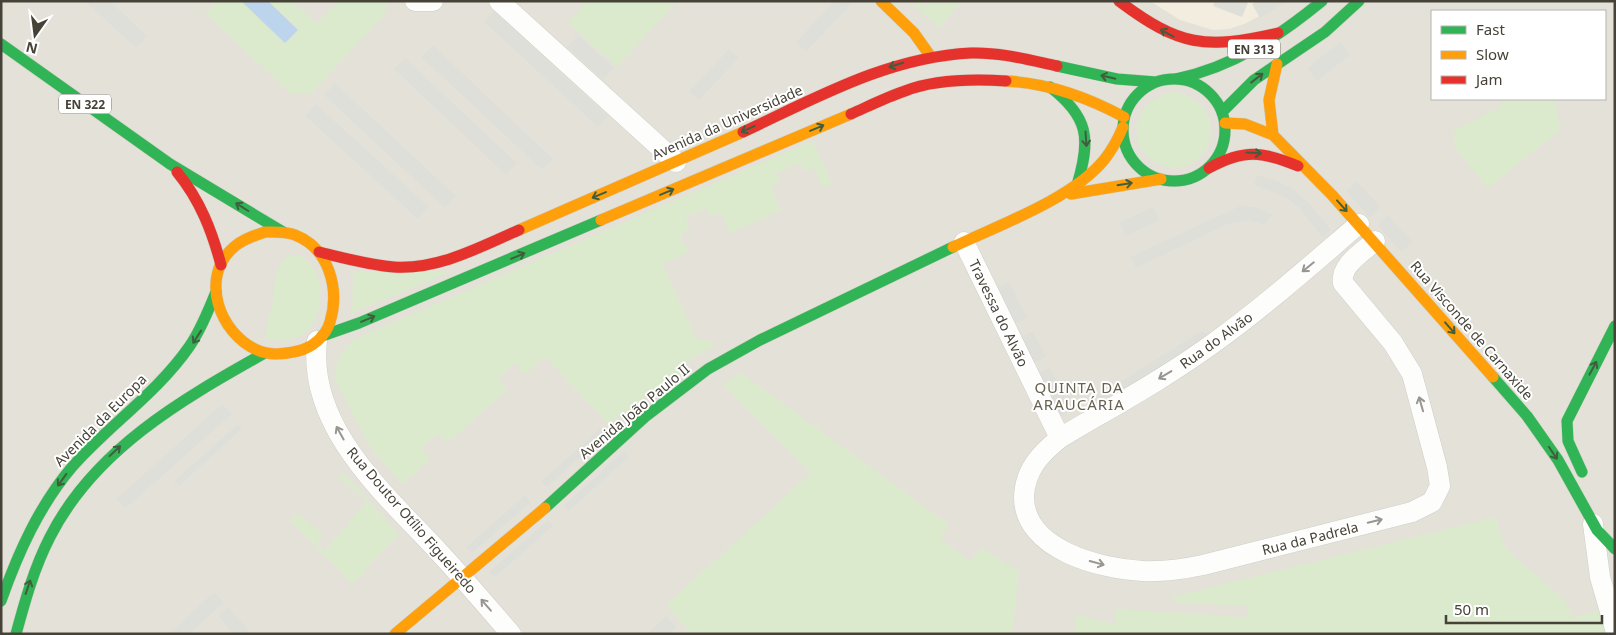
<svg xmlns="http://www.w3.org/2000/svg" width="1616" height="635" font-family="'Noto Sans',sans-serif">
	<rect width="100%" height="100%" fill="#f0f0eb"/>
	<path fill="#e4e2d8" fill-rule="evenodd" d="M1,1H1615V634H1ZM1432,11H1605V99H1432Z"/>
	<path fill="#f2edde" d="M1150,1H1288L1244,24L1229,29L1213,30L1180,20Z"/>
	<path fill="#dbeacc" d="M217,1H241L285,43L298,29L268,1H292L317,24L339,1H387L385,14L311,94H292L205,13Z
		M587,1H677L617,67L568,23Z
		M920,1L926,7L932,1H962L939,28L911,2Z
		M1173,92C1234,102 1214,181 1162,165C1152,162 1143,154 1140,145C1129,118 1149,97 1173,92Z
		M1505,99H1555L1560,130L1488,188L1454,147L1455,130L1501,106L1500,102Z
		M812,141L832,183L823,188L813,167L804,171L800,162L776,173L780,182L771,187L781,210L730,233L721,213L711,217L706,208L685,217L690,229L680,235L688,252L662,264L696,338L717,344L680,366L685,369L608,424L545,356L525,374L515,363L498,379L507,390L447,443L438,433L421,448L431,458L402,484L371,448L335,380C334,362 341,350 355,339Z
		M299,255C317,267 322,278 320,298C318,333 297,343 264,340L274,296L275,278L282,260L288,256Z
		M453,271L352,313L353,272Z
		M741,373L949,525L940,539L971,562L981,547L1019,572L1012,634H692L666,605L811,473L723,384Z
		M343,473L399,534L352,584L290,521L298,513L323,535L316,543L325,551L367,501L338,477Z
		M1496,517C1499,526 1500,537 1504,544C1522,573 1563,585 1573,618L1600,610L1607,634H1075L1076,615L1114,624L1117,609L1248,617V606L1172,602V597Z"/>
	<path fill="#dfdfda" d="M85,1H110L147,36L136,48Z
		M834,1H848L851,4L806,52L796,42Z
		M1215,1H1244L1248,3L1242,17L1213,6Z
		M1256,1H1288L1260,18L1252,4Z
		M494,11L608,116L598,127L484,22Z
		M578,35L614,68L603,80L567,47Z
		M1341,42L1350,55L1317,81L1307,68Z
		M433,45L553,159L542,170L421,57Z
		M729,49L739,58L699,100L689,91Z
		M405,58L517,163L506,175L394,69Z
		M335,83L456,196L445,208L324,95Z
		M316,104L429,207L418,219L305,116Z
		M1257,175L1278,181L1293,189L1311,205L1331,230L1323,238L1299,208L1287,198L1254,185Z
		M1357,181L1381,207L1370,218L1346,191Z
		M1240,206L1255,207L1273,215L1264,225L1249,220L1228,224L1136,268L1130,257Z
		M1153,207L1160,220L1126,236L1120,222Z
		M1388,215L1413,242L1401,252L1377,225Z
		M1009,281L1027,318L1015,324L997,287Z
		M1033,331L1046,357L1033,363L1021,337Z
		M1201,331L1210,336L1102,405L1093,399Z
		M1050,367L1071,410L1059,416L1039,373Z
		M222,404L232,414L125,509L116,499Z
		M238,424L242,429L179,486L174,481Z
		M602,427L607,433L547,487L541,481Z
		M624,451L629,457L569,511L564,505Z
		M525,495L531,502L472,553L466,547Z
		M548,520L553,526L494,578L489,572Z
		M214,592L224,602L190,634H169Z
		M228,607L252,634H233L218,616Z
		M666,616L677,627L669,634H647Z"/>
	<path fill="#bdd5ec" d="M241,1H268L298,30L285,43Z"/>
	<g fill="none" stroke-linecap="round" stroke-linejoin="round">
		<g stroke="#cecdc8" stroke-width="21">
			<path id="street" d="M415,1H433
				M499,1L676,162
				M1359,224C1312,264 1265,306 1215,342C1166,378 1112,407 1060,438C1040,454 1025,470 1024,497C1024,550 1101,569 1143,571C1163,572 1184,569 1203,565L1412,512L1432,502L1440,486L1437,467L1412,374L1393,343L1343,283C1340,265 1363,252 1375,241
				M964,242L1060,438
				M317,341C307,427 385,494 438,551C463,578 487,606 511,634
				M1593,524L1600,577L1615,629"/>
		</g>
		<g stroke="#cecdc2" stroke-width="12">
			<path id="fast" d="M1,44L170,164L283,232
				M1057,66L1117,79L1156,82
				M1123 130a51 51 0 1 1 102 0a51 51 0 1 1-102 0Z
				M1176,79C1233,67 1278,37 1322,1
				M1050,87C1089,117 1091,139 1077,185
				M1222,112L1254,80L1325,32L1359,1
				M322,336L359,323L601,220
				M1493,377L1527,416L1558,460L1597,530L1615,549
				M1582,472L1568,441L1567,421L1615,326
				M545,508L645,417L708,369L760,340L953,247
				M1,601C18,553 39,506 72,467C109,425 157,393 189,347C201,330 208,311 216,292
				M16,634C25,601 34,568 50,537C94,450 181,400 263,354"/>
		</g>
		<g stroke="#cecdc2" stroke-width="12">
			<path id="slow" d="M881,1L914,33L931,57
				M1006,81C1049,83 1087,97 1124,117
				M1225,123L1245,124L1273,135L1332,195L1493,377
				M1273,135L1269,100L1277,64
				M1071,194L1161,179
				M601,220L851,114
				M519,230L743,132
				M265,232C275,232 286,231 295,235C329,248 340,289 330,322C326,336 312,348 298,351C284,354 270,356 257,350C219,333 199,277 234,247C243,239 254,236 265,232Z
				M953,247C999,225 1072,199 1104,160C1112,150 1118,139 1123,127
				M395,634L545,508"/>
		</g>
		<g stroke="#cecdc2" stroke-width="12">
			<path id="jam" d="M1119,1C1179,46 1205,50 1278,33
				M851,114C869,106 887,97 905,91C936,79 974,79 1006,81
				M743,132C816,98 888,57 971,53C1000,52 1029,60 1057,66
				M1209,168C1244,149 1262,151 1298,166
				M177,172C200,200 212,231 221,265
				M319,252C344,258 369,265 394,267C438,270 480,247 519,230"/>
		</g>
		<use href="#street" stroke="#fdfdfc" stroke-width="20"/>
		<use href="#fast" stroke="#30b455" stroke-width="11"/>
		<use href="#slow" stroke="#ff9f0a" stroke-width="11"/>
		<use href="#jam" stroke="#e5322d" stroke-width="11"/>
	</g>
	<defs><path id="oneway-shaft" d="M-6 0H5M1.5-3L5.5 0L1.5 3" fill="none" stroke-width="1.6" stroke-linecap="round" stroke-linejoin="round" transform="scale(1.25)"/></defs>
	<g stroke="#405e3e">
		<use href="#oneway-shaft" transform="translate(1167 33) rotate(-152)"/>
		<use href="#oneway-shaft" transform="translate(896 65) rotate(163)"/>
		<use href="#oneway-shaft" transform="translate(1108 77) rotate(-167)"/>
		<use href="#oneway-shaft" transform="translate(1257 78) rotate(-38)"/>
		<use href="#oneway-shaft" transform="translate(817 128) rotate(-23)"/>
		<use href="#oneway-shaft" transform="translate(748 129) rotate(155)"/>
		<use href="#oneway-shaft" transform="translate(1086 139) rotate(86)"/>
		<use href="#oneway-shaft" transform="translate(1254 153) rotate(3)"/>
		<use href="#oneway-shaft" transform="translate(1125 184) rotate(-9)"/>
		<use href="#oneway-shaft" transform="translate(667 192) rotate(-23)"/>
		<use href="#oneway-shaft" transform="translate(599 195) rotate(157)"/>
		<use href="#oneway-shaft" transform="translate(1342 206) rotate(48)"/>
		<use href="#oneway-shaft" transform="translate(242 207) rotate(-148)"/>
		<use href="#oneway-shaft" transform="translate(518 256) rotate(-23)"/>
		<use href="#oneway-shaft" transform="translate(368 319) rotate(-23)"/>
		<use href="#oneway-shaft" transform="translate(1450 328) rotate(49)"/>
		<use href="#oneway-shaft" transform="translate(197 337) rotate(122)"/>
		<use href="#oneway-shaft" transform="translate(1593 368) rotate(-62)"/>
		<use href="#oneway-shaft" transform="translate(115 451) rotate(-43)"/>
		<use href="#oneway-shaft" transform="translate(1553 453) rotate(56)"/>
		<use href="#oneway-shaft" transform="translate(62 480) rotate(126)"/>
		<use href="#oneway-shaft" transform="translate(28 587) rotate(-71)"/>
	</g>
	<g stroke="#989690">
		<use href="#oneway-shaft" transform="translate(1308 267) rotate(141)"/>
		<use href="#oneway-shaft" transform="translate(1165 375) rotate(149)"/>
		<use href="#oneway-shaft" transform="translate(1421 404) rotate(-106)"/>
		<use href="#oneway-shaft" transform="translate(340 433) rotate(-119)"/>
		<use href="#oneway-shaft" transform="translate(1375 521) rotate(-14)"/>
		<use href="#oneway-shaft" transform="translate(1097 563) rotate(15)"/>
		<use href="#oneway-shaft" transform="translate(486 605) rotate(-131)"/>
	</g>
	<g text-anchor="middle" dominant-baseline="central" stroke-width="4" stroke-linejoin="round" paint-order="stroke">
		<g fill="#fff" stroke="#7e7b73" stroke-width="1">
			<rect x="1228" y="39.5" width="52" height="19" rx="4"/>
			<rect x="59" y="94.5" width="52" height="19" rx="4"/>
		</g>
		<g font-size="12" font-weight="bold" fill="#464237">
			<text x="1254" y="49">EN 313</text>
			<text x="85" y="104">EN 322</text>
		</g>
		<g font-size="14" fill="#464237" stroke="#fff">
			<text transform="translate(727 122) rotate(-24)">Avenida da Universidade</text>
			<text transform="translate(999 313) rotate(64)">Travessa do Alvão</text>
			<text transform="translate(1472 330) rotate(49)">Rua Visconde de Carnaxide</text>
			<text transform="translate(1216 340) rotate(-36)">Rua do Alvão</text>
			<text transform="translate(634 411) rotate(-40)">Avenida João Paulo II</text>
			<text transform="translate(100 420) rotate(-45)">Avenida da Europa</text>
			<text transform="translate(412 520) rotate(49)">Rua Doutor Otílio Figueiredo</text>
			<text transform="translate(1310 538) rotate(-14)">Rua da Padrela</text>
		</g>
		<g font-size="15" letter-spacing="1" fill="#68614f" stroke="#fff">
			<text x="1079" y="387">QUINTA DA<tspan x="1079" dy="17">ARAUCÁRIA</tspan></text>
		</g>
	</g>
	<rect width="1616" height="635" fill="none" stroke="#464237" stroke-width="5"/>
	<rect x="1431" y="10" width="175" height="90" fill="#ffffff" stroke="#b5b3af"/>
	<rect x="1441" y="26" width="25" height="8" fill="#30b455" stroke="#b5b3af"/>
	<text x="1476" y="35" font-size="15" fill="#464237">Fast</text>
	<rect x="1441" y="51" width="25" height="8" fill="#ff9f0a" stroke="#b5b3af"/>
	<text x="1476" y="60" font-size="15" fill="#464237">Slow</text>
	<rect x="1441" y="76" width="25" height="8" fill="#e5322d" stroke="#b5b3af"/>
	<text x="1476" y="85" font-size="15" fill="#464237">Jam</text>
	<g transform="translate(35 35) rotate(194)" stroke="#ffffff" stroke-width="4" paint-order="stroke">
	<path d="M0-4L9 19L0 12L-9 19Z" fill="#464237"/>
	<text y="-8" font-size="14" font-weight="bold" text-anchor="middle" fill="#464237">N</text>
	</g>
	<path d="M1446 615v8h156v-8" fill="none" stroke="#464237" stroke-width="2.5"/>
	<text x="1454" y="615" font-size="15" fill="#464237" stroke="#ffffff" stroke-width="4" paint-order="stroke">50 m</text>
</svg>
